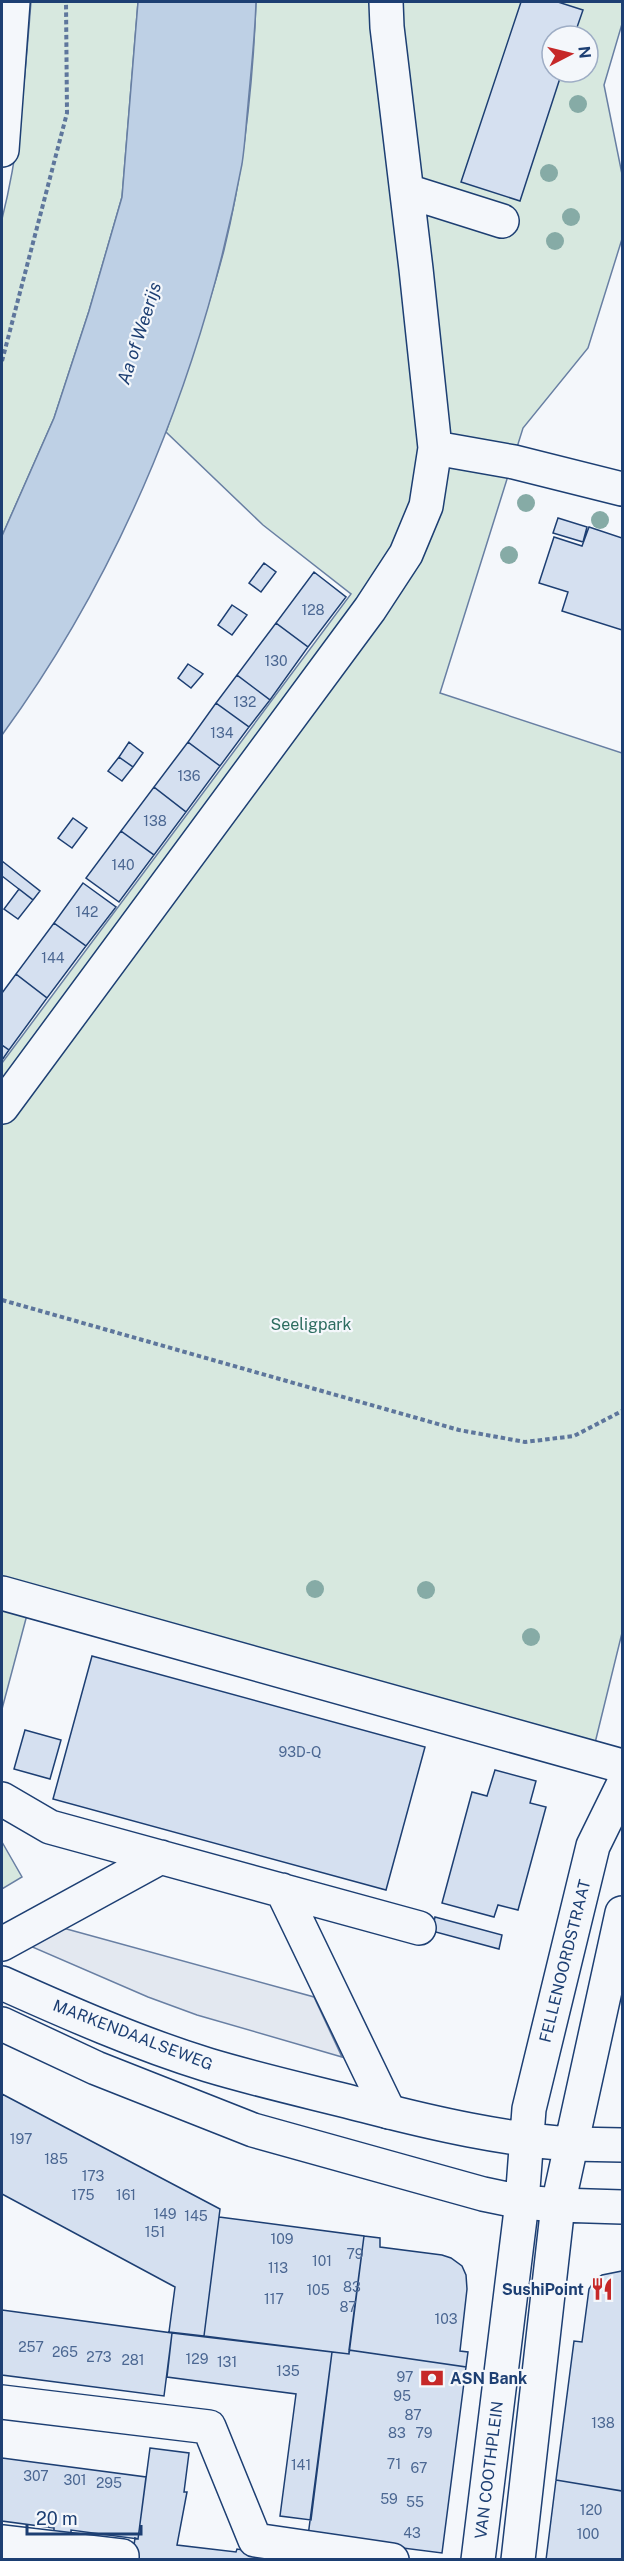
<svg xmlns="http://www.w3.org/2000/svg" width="624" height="2561" font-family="'Public Sans',sans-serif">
	<rect width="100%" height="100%" fill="#f4f7fb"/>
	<path fill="#d7e8df" stroke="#687fa3" stroke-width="1.5" fill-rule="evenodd" d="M31,2H138L122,197L89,311L54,418L2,536V219C20,148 25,75 31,2Z
		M256,2H622V24L604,85L622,174V239L588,348L523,428L440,693L622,753V1633L595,1743L28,1611L2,1709V1063L351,594L263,525L166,432C186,372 208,312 224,250C244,169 253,85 256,2ZM552,36H588V72H552Z
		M2,1842L22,1877L2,1889Z"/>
	<path fill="#e3e8f0" stroke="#687fa3" stroke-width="1.5" d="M63,1928L314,1997L342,2057L197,2015L148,1997L30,1946Z"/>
	<path fill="#bed0e5" stroke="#687fa3" stroke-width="1.5" d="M138,2H256C255,36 251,71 248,105C246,125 245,145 242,164C204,367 124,568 2,735V536L54,418L89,311L122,197Z"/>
	<path fill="#d5e0f0" stroke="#1d3f73" stroke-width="1.5" d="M521,2H558L583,10L574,36H552V72H562L520,201L461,182Z
		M558,518L587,527L583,542L553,533Z
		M589,527L622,538V630L562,611L568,592L539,583L554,537L582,546Z
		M264,563L276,572L261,592L249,583Z
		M314,572L346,597L308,647L276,623Z
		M232,605L247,615L232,635L218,625Z
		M276,623L308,647L270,700L237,675Z
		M188,664L203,674L191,688L178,678Z
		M237,675L270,700L249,727L216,703Z
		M216,703L249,727L220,766L188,742Z
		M129,742L143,753L133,767L119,757Z
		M188,742L220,766L186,812L154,787Z
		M119,757L133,767L122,781L108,771Z
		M154,787L186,812L154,855L121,831Z
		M73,818L87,828L72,848L58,838Z
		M121,831L154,855L119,902L86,878Z
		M2,861L40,891L33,900L2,876Z
		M83,883L116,907L86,946L54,923Z
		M19,889L33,900L18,919L4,909Z
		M54,923L86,946L47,998L16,974Z
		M16,974L47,998L9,1050L2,1045V993Z
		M2,1045L9,1050L2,1060Z
		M92,1656L425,1747L386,1890L53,1799Z
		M25,1730L61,1740L50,1779L14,1769Z
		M495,1770L536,1781L530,1803L546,1807L518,1910L498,1905L494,1917L442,1903L472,1792L487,1796Z
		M435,1917L502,1935L499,1949L432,1931Z
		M2,2094L220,2209L204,2336L169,2332L175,2287L2,2194Z
		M219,2217L364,2236L349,2354L204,2336Z
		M364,2236L380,2238V2247L442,2255L451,2258L462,2266L466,2275L467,2289L460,2351L468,2352L466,2367L349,2350Z
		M622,2271V2491L556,2480L574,2341L582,2342L589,2289L595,2280L602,2275Z
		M2,2310L172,2333L164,2396L2,2375Z
		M172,2333L332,2352L311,2520L280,2516L296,2394L167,2377Z
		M349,2350L466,2367L442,2553L308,2536L332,2352L349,2354Z
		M150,2448L189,2453L184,2492H187L177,2545L236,2552L237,2549L276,2555L288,2560H132L135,2538L138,2539Z
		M2,2458L146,2477L138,2539L71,2530V2535L54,2533V2528L2,2521Z
		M556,2480L622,2491V2560H546Z"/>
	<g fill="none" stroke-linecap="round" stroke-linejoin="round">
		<g stroke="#1d3f73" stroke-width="36">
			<path id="minor" d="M2,150L13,2
				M407,191L502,221
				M435,448L514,462L622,489
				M2,1107L370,609L406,554L426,506L435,448L416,269L387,27L386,2
				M2,1593L622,1766
				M2,1799L50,1827L419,1928
				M282,1890L389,2112
				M2,1944L161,1857
				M571,2144L622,2145
				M2,2402L209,2427L255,2540L392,2560
				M2,2542L122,2556V2560
				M478,2560L522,2202
				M518,2560L558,2205L622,2207"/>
		</g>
		<g stroke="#1d3f73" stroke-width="36">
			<path id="major" d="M2,1983C69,2013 137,2043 208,2065C261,2081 316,2093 370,2107C436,2124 503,2139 571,2144
				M2,2024L96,2068L253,2130L483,2194L522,2202L558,2205L622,1913
				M522,2202L529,2109L593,1846L622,1787"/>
		</g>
		<path stroke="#5e769c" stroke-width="4" stroke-dasharray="4.5 3" stroke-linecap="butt" d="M2,361L67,113L66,2
			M2,1300L459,1430L525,1442L574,1436L622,1411"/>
		<use href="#minor" stroke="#f4f7fb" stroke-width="33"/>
		<use href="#major" stroke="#f4f7fb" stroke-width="33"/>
	</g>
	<g fill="#86aba6">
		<circle cx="578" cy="104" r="9"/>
		<circle cx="549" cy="173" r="9"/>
		<circle cx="571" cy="217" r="9"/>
		<circle cx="555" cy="241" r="9"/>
		<circle cx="526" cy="503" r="9"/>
		<circle cx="600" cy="520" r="9"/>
		<circle cx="509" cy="555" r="9"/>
		<circle cx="315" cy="1589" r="9"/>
		<circle cx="426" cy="1590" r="9"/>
		<circle cx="531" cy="1637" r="9"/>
	</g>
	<defs>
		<g id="restaurant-bare" transform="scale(1.8)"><path d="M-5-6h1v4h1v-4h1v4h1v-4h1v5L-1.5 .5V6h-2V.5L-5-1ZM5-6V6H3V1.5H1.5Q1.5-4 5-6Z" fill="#c62828" stroke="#f4f7fb" stroke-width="2.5" paint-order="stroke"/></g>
		<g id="bank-bare" transform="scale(1.8)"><path d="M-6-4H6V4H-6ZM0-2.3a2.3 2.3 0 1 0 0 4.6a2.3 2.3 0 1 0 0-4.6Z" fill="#c62828" stroke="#f4f7fb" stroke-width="2.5" paint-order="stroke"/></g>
	</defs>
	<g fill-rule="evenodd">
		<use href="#restaurant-bare" x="602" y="2289"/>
		<use href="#bank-bare" x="432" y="2378"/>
	</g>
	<g text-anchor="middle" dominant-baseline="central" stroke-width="4.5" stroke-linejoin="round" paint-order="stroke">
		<g font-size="14" fill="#4b6792">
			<text x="313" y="610">128</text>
			<text x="276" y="661">130</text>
			<text x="245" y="702">132</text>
			<text x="222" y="733">134</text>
			<text x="189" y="776">136</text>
			<text x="155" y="821">138</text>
			<text x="123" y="865">140</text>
			<text x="87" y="912">142</text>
			<text x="53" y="958">144</text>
			<text x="300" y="1752">93D-Q</text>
			<text x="21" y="2139">197</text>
			<text x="56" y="2159">185</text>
			<text x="93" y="2176">173</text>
			<text x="83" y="2195">175</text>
			<text x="126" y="2195">161</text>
			<text x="165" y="2214">149</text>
			<text x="196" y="2216">145</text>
			<text x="155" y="2232">151</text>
			<text x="282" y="2239">109</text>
			<text x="355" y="2254">79</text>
			<text x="322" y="2261">101</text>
			<text x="278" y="2268">113</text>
			<text x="352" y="2287">83</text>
			<text x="318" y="2290">105</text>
			<text x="274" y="2299">117</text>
			<text x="348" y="2307">87</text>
			<text x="446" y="2319">103</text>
			<text x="31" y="2347">257</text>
			<text x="65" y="2352">265</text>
			<text x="99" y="2357">273</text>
			<text x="197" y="2359">129</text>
			<text x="133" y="2360">281</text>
			<text x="227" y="2362">131</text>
			<text x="288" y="2371">135</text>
			<text x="405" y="2377">97</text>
			<text x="402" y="2396">95</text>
			<text x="413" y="2415">87</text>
			<text x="603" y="2423">138</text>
			<text x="397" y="2433">83</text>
			<text x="424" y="2433">79</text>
			<text x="394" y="2464">71</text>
			<text x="301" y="2465">141</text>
			<text x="419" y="2468">67</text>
			<text x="36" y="2476">307</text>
			<text x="75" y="2480">301</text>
			<text x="109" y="2483">295</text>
			<text x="389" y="2499">59</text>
			<text x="415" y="2502">55</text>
			<text x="591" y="2510">120</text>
			<text x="412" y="2533">43</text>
			<text x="588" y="2534">100</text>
		</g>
		<g font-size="16" fill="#2c6c60" stroke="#f4f7fb">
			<text x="311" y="1324">Seeligpark</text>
		</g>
		<g font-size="16" fill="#1d3f73" stroke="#f4f7fb">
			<text transform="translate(565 1961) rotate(-76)">FELLENOORDSTRAAT</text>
			<text transform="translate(133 2035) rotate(21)">MARKENDAALSEWEG</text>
			<text transform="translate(489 2470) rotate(-83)">VAN COOTHPLEIN</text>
		</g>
		<g font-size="16" font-weight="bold" fill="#1d3f73" stroke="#f4f7fb" text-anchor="end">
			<text x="584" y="2289">SushiPoint</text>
			<text x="450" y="2378" text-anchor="start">ASN Bank</text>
		</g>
		<g font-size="18" font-style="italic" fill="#1d3f73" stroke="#f4f7fb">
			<text transform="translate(139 333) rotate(-72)">Aa of Weerijs</text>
		</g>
	</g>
	<rect width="624" height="2561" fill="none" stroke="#1d3f73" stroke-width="6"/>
	<g transform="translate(570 54) rotate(83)"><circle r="28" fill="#f4f7fb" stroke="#9eadc5" stroke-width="1.5"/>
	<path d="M0-4.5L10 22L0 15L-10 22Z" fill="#c62828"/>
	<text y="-9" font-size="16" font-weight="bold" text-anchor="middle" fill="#1d3f73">N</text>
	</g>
	<path d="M27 2525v9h114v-9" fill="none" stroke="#1d3f73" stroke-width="3"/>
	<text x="36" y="2525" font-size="18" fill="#1d3f73" stroke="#f4f7fb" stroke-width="4.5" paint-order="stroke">20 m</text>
</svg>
